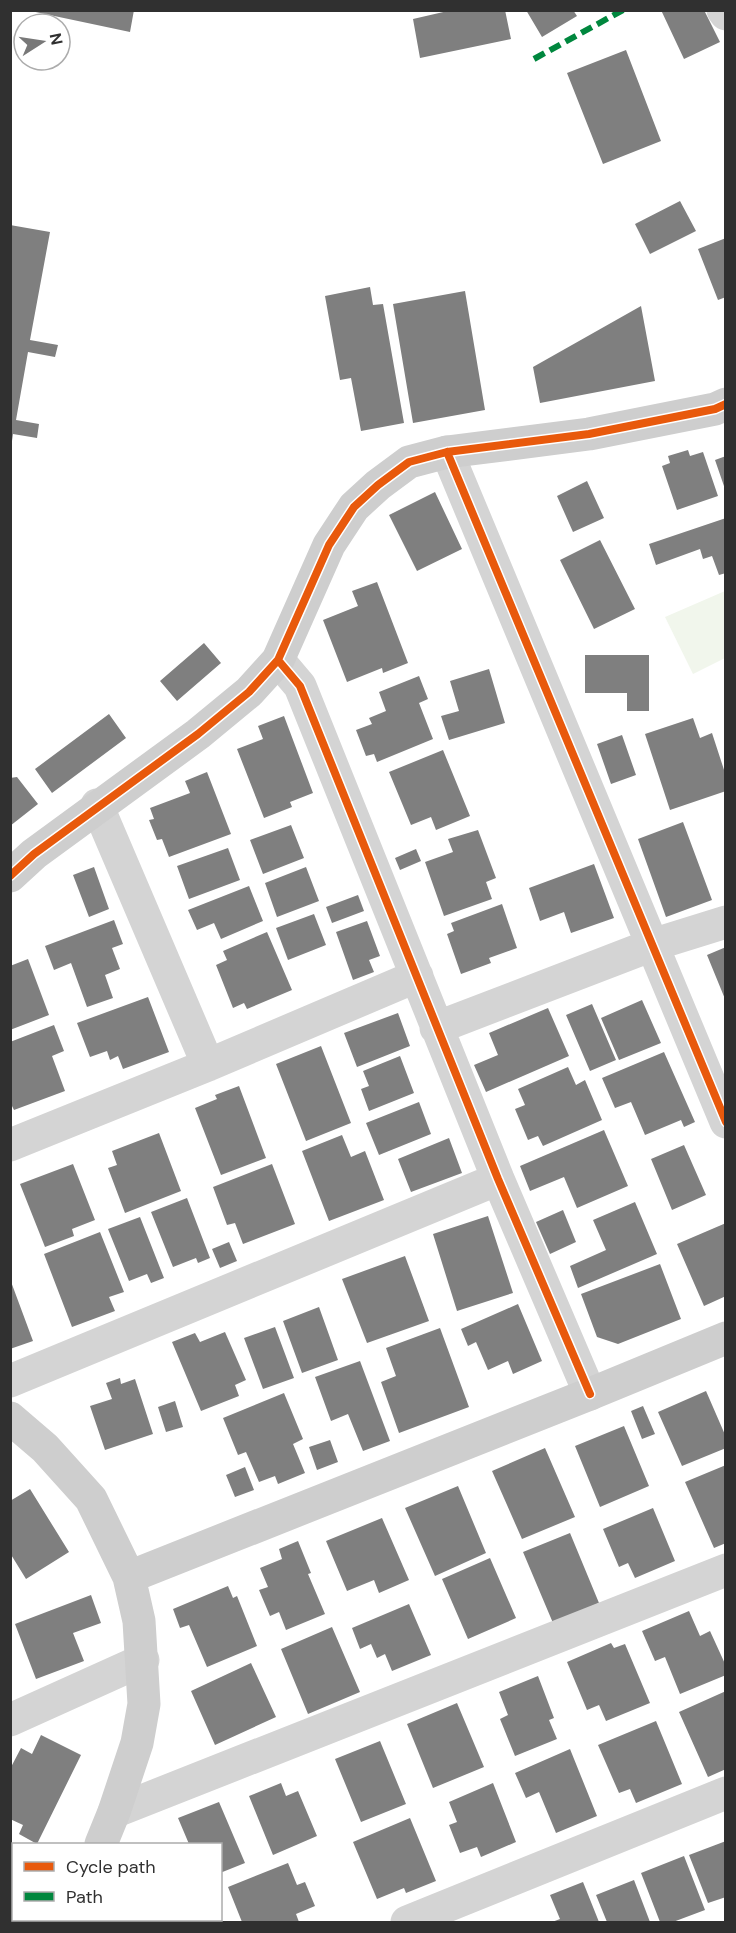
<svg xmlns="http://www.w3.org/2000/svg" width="736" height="1933" font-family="'DM Sans',sans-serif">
	<rect width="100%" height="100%" fill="#fff"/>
	<path fill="#f1f6ec" d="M725,591V658L693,674L665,617Z"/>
	<path fill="#7f7f7f" d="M26,10H134L130,32Z
		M452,10H505L511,39L420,58L413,19Z
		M526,10H573L577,16L542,37Z
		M661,10H704L720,42L684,59Z
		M626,50L661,141L603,164L567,73Z
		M680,201L696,231L650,254L635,224Z
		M10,225L50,232L30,340L58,345L55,357L28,352L16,420L39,424L37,438L13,434L12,441Z
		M726,238V297L718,300L698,249Z
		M370,287L373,305L383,304L404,423L361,431L351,378L340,380L325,296Z
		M465,291L485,410L413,423L393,304Z
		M641,306L655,381L540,403L533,367Z
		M688,450L690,456L703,452L718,496L677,510L662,466L670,463L668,456Z
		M726,456V489H725L715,460Z
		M587,481L604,518L573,532L557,496Z
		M435,492L462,549L417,571L389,515Z
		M726,518V573L719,575L712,556L703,559L700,549L656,565L649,544Z
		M600,540L635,609L594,629L560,560Z
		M377,582L408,663L383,673L382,668L347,682L323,620L358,606L352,591Z
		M204,643L221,663L177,701L160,681Z
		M585,655H649V711H627V693H585Z
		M489,669L505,723L449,740L441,716L459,711L450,681Z
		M419,676L428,699L419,703L433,739L377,762L374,754L366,756L356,730L372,724L369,718L386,711L379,692Z
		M109,714L126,738L52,793L35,769Z
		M284,716L313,793L290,802L292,807L264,818L237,749L263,739L258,726Z
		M693,718L700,738L712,733L726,776V791L670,810L645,734Z
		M622,735L636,775L611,784L597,744Z
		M443,750L470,816L436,830L431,817L411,825L389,772Z
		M207,772L231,834L169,857L162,839L157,840L149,820L154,819L150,808L190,793L185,781Z
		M17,777L38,804L10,826V778Z
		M683,822L712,900L666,917L638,839Z
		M291,825L304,858L263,874L250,840Z
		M478,830L496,878L486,882L492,899L444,916L425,862L453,852L448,839Z
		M228,848L240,880L189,899L177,866Z
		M416,849L421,861L400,870L395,858Z
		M594,864L614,918L571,933L564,912L540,921L529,888Z
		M94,867L109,909L89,917L73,875Z
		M306,867L319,901L277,917L265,883Z
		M249,886L263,921L221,939L214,923L197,930L188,910Z
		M358,895L364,911L332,923L326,907Z
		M502,904L517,948L489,958L491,963L461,974L447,934L454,931L451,923Z
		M314,914L326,945L288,960L276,928Z
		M114,920L123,944L112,948L120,969L105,975L113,998L87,1007L71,963L54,970L45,946Z
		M367,921L380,956L369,960L374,972L353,980L336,932Z
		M267,932L292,990L247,1009L244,1003L233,1008L216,965L227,960L223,951Z
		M726,947V999H725L707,955Z
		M28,959L49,1015L10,1030V966Z
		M148,997L169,1052L123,1069L118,1056L110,1060L107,1051L90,1057L77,1023Z
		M642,1000L661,1043L619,1060L601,1018Z
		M592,1004L616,1060L590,1071L566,1015Z
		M548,1008L569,1056L486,1092L474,1065L498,1055L489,1033Z
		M398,1013L410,1046L357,1067L344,1033Z
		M54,1025L64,1051L52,1056L65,1091L14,1110L10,1102V1042Z
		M321,1046L351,1123L306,1141L276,1064Z
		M664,1052L695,1122L684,1127L681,1120L645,1135L631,1102L615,1108L602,1078Z
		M400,1056L414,1093L369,1111L361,1089L369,1086L363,1071Z
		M568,1067L576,1085L585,1080L602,1120L543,1146L538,1136L528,1140L515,1109L525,1105L518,1089Z
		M239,1086L266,1158L221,1175L195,1108L217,1099L215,1095Z
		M419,1102L431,1134L379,1155L366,1123Z
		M604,1130L628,1186L577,1208L564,1177L530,1191L520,1166Z
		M159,1133L181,1191L125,1213L108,1168L117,1165L112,1151Z
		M342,1135L351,1157L365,1151L384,1200L329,1221L302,1151Z
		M449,1138L462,1173L411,1192L398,1159Z
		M684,1145L706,1195L672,1210L651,1159Z
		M73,1164L95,1220L72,1229L74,1236L45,1247L20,1184Z
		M272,1164L295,1224L243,1244L235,1223L227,1225L213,1187Z
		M187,1198L210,1258L198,1263L196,1258L173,1267L151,1212Z
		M635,1202L657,1254L578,1288L570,1266L606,1250L593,1220Z
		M563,1210L576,1242L550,1254L536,1222Z
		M488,1216L513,1293L457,1311L433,1234Z
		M140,1217L164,1278L151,1283L147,1274L129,1281L108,1229Z
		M726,1223V1296L704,1306L677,1244Z
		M100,1232L124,1292L109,1297L115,1311L72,1327L44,1254Z
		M229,1242L237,1261L220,1268L212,1249Z
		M405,1256L429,1321L367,1343L342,1279Z
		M660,1264L681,1319L618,1344L597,1337L581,1294Z
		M10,1279L33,1341L10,1349Z
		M518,1304L542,1361L513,1374L508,1361L488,1370L476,1342L468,1346L461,1329Z
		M319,1307L338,1360L302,1373L283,1321Z
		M275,1327L294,1378L263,1389L244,1338Z
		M440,1328L469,1407L399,1433L381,1382L396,1376L386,1348Z
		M225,1332L246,1380L235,1385L239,1396L201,1411L172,1342L195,1333L200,1342Z
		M360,1361L390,1441L363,1451L348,1414L331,1421L315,1377Z
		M120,1378L121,1384L135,1379L153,1434L105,1450L90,1406L112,1399L106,1383Z
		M706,1391L726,1437V1448L682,1466L658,1412Z
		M284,1393L303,1439L293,1444L305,1473L278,1484L275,1476L259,1482L246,1452L238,1455L223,1418Z
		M175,1401L183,1427L166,1432L158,1407Z
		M643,1406L655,1434L642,1439L631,1411Z
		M624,1426L649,1486L600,1507L575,1446Z
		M330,1440L338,1462L317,1470L309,1447Z
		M545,1448L575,1517L522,1539L492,1471Z
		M726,1465V1543L714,1548L685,1482Z
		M245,1467L254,1490L235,1497L226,1475Z
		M458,1486L486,1553L435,1576L405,1508Z
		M30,1489L69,1552L26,1579L10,1553V1501Z
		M653,1508L675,1561L635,1578L628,1563L619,1567L603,1529Z
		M382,1518L409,1580L379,1593L374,1580L347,1591L326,1541Z
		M570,1533L599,1603L553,1623L523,1552Z
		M298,1541L311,1573L308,1574L325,1614L286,1630L279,1612L270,1616L259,1590L268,1587L260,1568L282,1559L279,1549Z
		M490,1558L516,1618L468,1639L442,1579Z
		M228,1586L233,1598L237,1596L257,1646L207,1667L189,1625L180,1628L173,1609Z
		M91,1595L101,1623L73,1633L84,1661L36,1679L15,1624Z
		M409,1604L431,1655L392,1671L385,1654L377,1658L371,1644L360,1649L352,1628Z
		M689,1611L700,1636L710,1631L726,1666V1675L680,1694L665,1657L655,1661L642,1631Z
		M332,1627L360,1692L308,1714L281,1649Z
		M611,1643L614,1648L625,1644L650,1703L606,1721L599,1705L587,1710L567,1662Z
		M251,1663L276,1717L215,1745L191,1691Z
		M538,1676L554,1718L549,1720L557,1739L515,1756L500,1719L508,1715L499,1692Z
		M726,1691V1769L708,1777L679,1712Z
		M457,1703L484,1767L433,1788L407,1724Z
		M656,1721L682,1784L636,1803L630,1789L619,1793L598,1745Z
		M41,1735L81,1755L37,1844L19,1834L23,1825L10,1819V1797L12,1793L10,1792V1769L21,1748L32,1754Z
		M380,1741L406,1804L361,1822L335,1759Z
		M570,1749L597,1816L556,1833L539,1792L526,1798L515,1773Z
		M281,1783L286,1796L298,1791L317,1836L273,1855L249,1796Z
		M493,1783L516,1842L481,1857L477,1847L460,1853L449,1825L457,1822L449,1802Z
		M219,1802L245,1863L220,1873V1844H189L178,1818Z
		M410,1818L436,1881L406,1893L404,1888L377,1899L353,1842Z
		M726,1841V1897L708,1903L689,1855Z
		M10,1856L14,1861V1920L10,1921Z
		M684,1856L705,1910L673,1922H660L641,1873Z
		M288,1863L297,1885L305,1882L315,1906L296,1914L299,1922H242L228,1887Z
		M634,1880L650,1922H607L596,1895Z
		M583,1882L599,1922H552L560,1919L550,1895Z"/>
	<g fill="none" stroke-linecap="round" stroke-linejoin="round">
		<path stroke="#d4d4d4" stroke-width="33" d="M723,10L726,14
			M447,452L726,1122
			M278,660L300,686L498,1179L590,1394
			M97,805L208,1065
			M436,1028L652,945L726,922
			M10,1145L208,1065L417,976
			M10,1381L498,1179
			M10,1720L143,1660
			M114,1812L726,1570
			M149,1920L150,1922
			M407,1922L726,1793"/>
		<path stroke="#cecece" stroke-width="33" d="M10,876L34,854L198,734L249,692L278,660L329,545L354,507L378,485L409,462L447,452L589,434L715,409L726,404
			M10,1418L45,1448L91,1499L129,1577L139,1621L144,1704L137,1743L114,1812L101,1844
			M129,1577L590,1394L726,1338
			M62,1922L64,1920"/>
		<path stroke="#00873e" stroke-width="6" stroke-dasharray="12 6" stroke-linecap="butt" d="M534,59L623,10"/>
		<g stroke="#fff" stroke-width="11">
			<path id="cycleway" d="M447,452L726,1122
				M278,660L300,686L498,1179L590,1394
				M10,876L34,854L198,734L249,692L278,660L329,545L354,507L378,485L409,462L447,452L589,434L715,409L726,404"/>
		</g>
		<use href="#cycleway" stroke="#e8590c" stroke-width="8"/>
	</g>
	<rect width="736" height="1933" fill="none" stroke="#303030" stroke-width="24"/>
	<rect x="12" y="1843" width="210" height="78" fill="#ffffff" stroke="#acacac" stroke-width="1.5"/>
	<rect x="24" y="1862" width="30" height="9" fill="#e8590c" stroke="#acacac" stroke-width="1.5"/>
	<text x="66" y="1873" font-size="18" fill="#303030">Cycle path</text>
	<rect x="24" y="1892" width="30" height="9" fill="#00873e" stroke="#acacac" stroke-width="1.5"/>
	<text x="66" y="1903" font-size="18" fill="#303030">Path</text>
	<g transform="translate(42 42) rotate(78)"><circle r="28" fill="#ffffff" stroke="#acacac" stroke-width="1.5"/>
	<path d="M0-4.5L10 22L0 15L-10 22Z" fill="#787878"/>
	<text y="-9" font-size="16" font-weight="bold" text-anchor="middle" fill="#303030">N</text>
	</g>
</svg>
